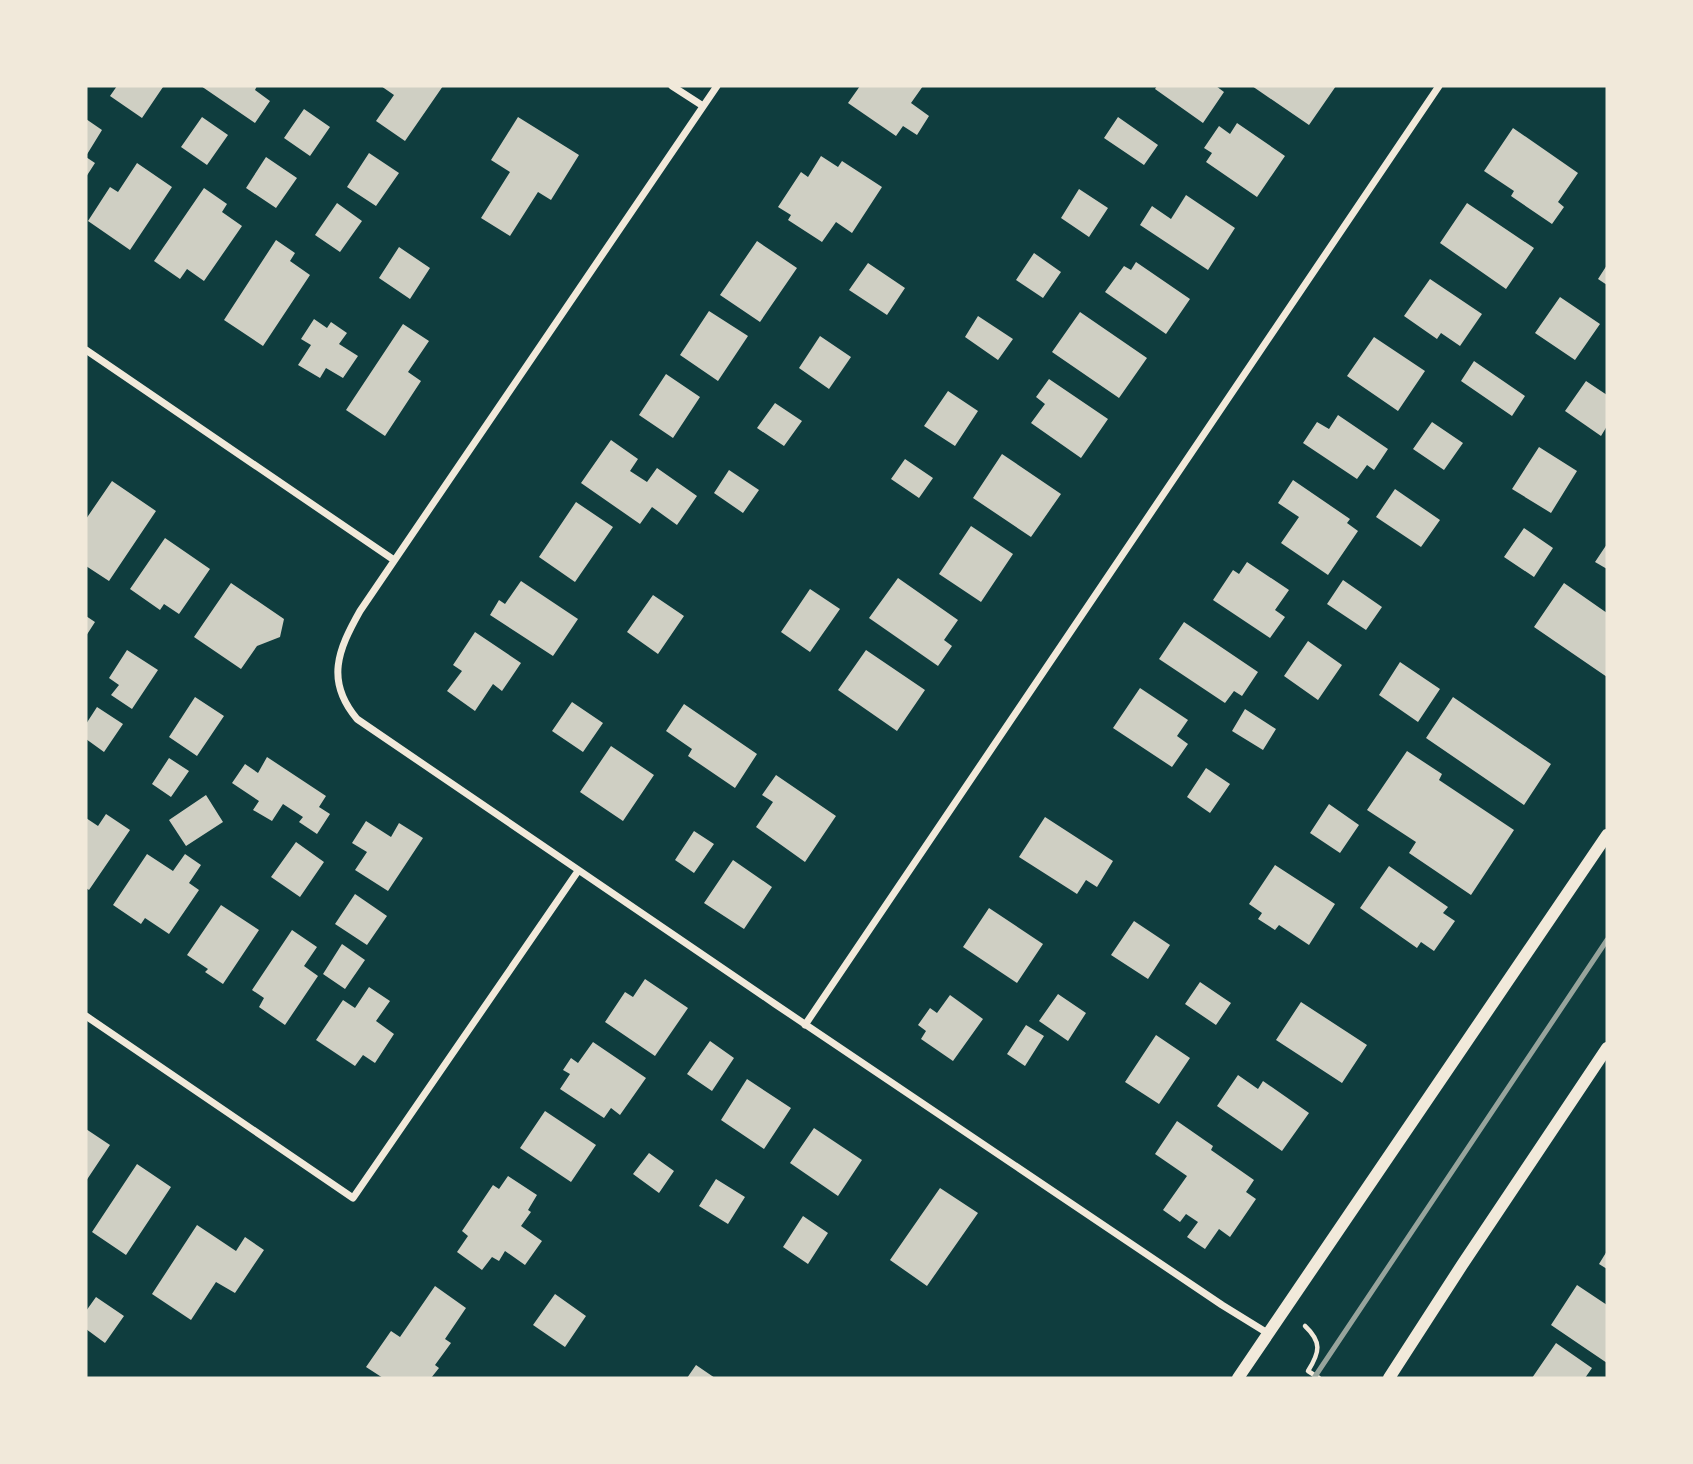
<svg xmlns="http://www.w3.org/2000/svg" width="1693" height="1464" font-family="Ubuntu,sans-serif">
	<rect width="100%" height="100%" fill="#0f3d3e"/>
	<path fill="#cfcfc3" d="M117,86H160L163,87L142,118L110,96Z
		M201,86H257L255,90L270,101L255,123Z
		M381,86H443L405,141L376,121L394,95Z
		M860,86H923L911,103L929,116L917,135L903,126L896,136L848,103Z
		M1157,86H1216L1224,92L1203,123L1155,89Z
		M1252,86H1336L1309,125Z
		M304,109L330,127L310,156L284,138Z
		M202,117L228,135L207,165L181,147Z
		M518,117L579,155L551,200L538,192L510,236L481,218L510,172L491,160Z
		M1118,117L1158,145L1144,165L1104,138Z
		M86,119L102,130L86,156Z
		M1237,123L1285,156L1257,197L1206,162L1212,153L1204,148L1219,126L1230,134Z
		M1513,128L1578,173L1558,202L1564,207L1552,224L1511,196L1514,191L1484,171Z
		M369,153L399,173L376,206L347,187Z
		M821,156L838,167L842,161L882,187L852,233L836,222L822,242L788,220L791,215L778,207L801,172L808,177Z
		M86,157L95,163L86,177Z
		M266,157L297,178L276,208L246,188Z
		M137,163L172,187L130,250L88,221L110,187L118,192Z
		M204,188L227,204L222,212L242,226L204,281L187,269L180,279L154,261Z
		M1079,189L1108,208L1089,237L1061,218Z
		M1186,195L1235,228L1208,270L1140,225L1152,206L1171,219Z
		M337,203L362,221L340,252L315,235Z
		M1467,203L1534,248L1506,289L1440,243Z
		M276,240L295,253L290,261L310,275L263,346L224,320Z
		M757,241L797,268L760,322L720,295Z
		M399,247L430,268L410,299L379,278Z
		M1034,253L1061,272L1043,298L1016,280Z
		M1136,262L1190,299L1166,334L1105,292L1124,266L1131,270Z
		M868,263L905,288L887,315L849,290Z
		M1607,265V285L1598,279Z
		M1430,279L1482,314L1460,346L1441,333L1437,339L1404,316Z
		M1560,297L1600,324L1575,360L1535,333Z
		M709,311L748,336L718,381L680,355Z
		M1080,312L1147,358L1119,398L1052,352Z
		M978,316L1013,339L998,360L965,337Z
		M314,319L327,328L331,322L347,333L339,344L358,356L343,378L326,368L320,378L298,365L311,345L301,339Z
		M403,324L429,341L408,372L421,381L385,436L346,410Z
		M820,336L851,357L829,389L799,368Z
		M1374,337L1425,371L1398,411L1347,376Z
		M1474,361L1525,396L1512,416L1461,381Z
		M666,374L700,397L673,438L639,415Z
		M1049,379L1108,419L1081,458L1031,423L1045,404L1036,397Z
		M1586,381L1607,395V426L1601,436L1565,411Z
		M948,391L978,411L955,446L924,426Z
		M775,403L802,421L784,446L757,428Z
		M1338,415L1388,449L1374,470L1367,465L1357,479L1303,443L1317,422L1329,429Z
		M1432,422L1463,443L1444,470L1413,449Z
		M611,440L638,459L630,471L647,482L657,468L697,496L677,525L652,507L640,524L581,483Z
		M1539,447L1577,471L1551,513L1512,489Z
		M1002,454L1061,494L1031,537L973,498Z
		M905,459L933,478L919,498L891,479Z
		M729,470L759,490L743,513L714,493Z
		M1293,480L1350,519L1347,523L1358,531L1328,575L1281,543L1299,517L1278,503Z
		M112,481L156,511L109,581L86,566V519Z
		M1395,489L1440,520L1421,547L1376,517Z
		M576,502L613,527L575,582L539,557Z
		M971,526L1013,554L981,602L939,574Z
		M1524,528L1553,548L1534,577L1504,557Z
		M165,538L210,569L179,614L164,604L160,610L130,589Z
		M1607,544V569L1595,562Z
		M1247,562L1289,590L1275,610L1285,617L1270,638L1213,600L1233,570L1239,574Z
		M898,578L958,620L944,640L952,646L938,666L869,618Z
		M1343,580L1382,607L1366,630L1327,604Z
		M521,581L578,619L553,656L490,615L499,600L505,604Z
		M231,583L284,619L280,637L257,646L241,669L194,637Z
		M1564,583L1607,613V677L1534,627Z
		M810,589L840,609L810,652L781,632Z
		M653,595L684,616L658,654L627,632Z
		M86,616L95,622L86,636Z
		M1184,622L1258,672L1242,696L1234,691L1225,703L1159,659Z
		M475,632L521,663L502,691L493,684L475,711L447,691L462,671L453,665Z
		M1308,641L1342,665L1318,700L1284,676Z
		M127,650L158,670L132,709L111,695L119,685L109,678Z
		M866,650L925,690L897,731L838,690Z
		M1400,662L1440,689L1418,722L1379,695Z
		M1140,688L1188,720L1177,736L1188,744L1172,767L1113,728Z
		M195,697L224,716L197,756L169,737Z
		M1453,697L1551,764L1524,805L1426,738Z
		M572,702L603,723L583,752L552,731Z
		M684,704L757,754L735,788L688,756L692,749L666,731Z
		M97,707L123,724L104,752L86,739V724Z
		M1245,709L1276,729L1263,750L1232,731Z
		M611,746L654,775L623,821L580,792Z
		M1407,751L1442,774L1439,780L1514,830L1471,895L1409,853L1416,842L1367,810Z
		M267,757L326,796L319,807L330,814L317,834L299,822L303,817L283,804L272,821L253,810L259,801L232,783L245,764L258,773Z
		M169,758L189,771L171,797L152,784Z
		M1206,768L1230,784L1210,813L1187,797Z
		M776,775L836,816L805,862L756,827L773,802L762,795Z
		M206,795L223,822L186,846L169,820Z
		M1329,804L1359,825L1340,853L1310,833Z
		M106,814L130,830L89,890L86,888V818L98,826Z
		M1045,817L1113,861L1097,887L1086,880L1077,894L1019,857Z
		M366,821L391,837L399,823L423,838L388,891L355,870L367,852L352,843Z
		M694,831L714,844L694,873L675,860Z
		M296,842L324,862L300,897L271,877Z
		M147,854L173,871L185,854L201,865L189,883L199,890L169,934L145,918L141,924L113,905Z
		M733,860L772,887L744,929L704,903Z
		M1275,865L1335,904L1309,945L1279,925L1275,930L1258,919L1262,913L1249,904Z
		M1389,866L1448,907L1443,913L1455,921L1434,951L1421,942L1417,948L1360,908Z
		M355,894L387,916L367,945L335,924Z
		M221,905L259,930L223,984L205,972L208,969L187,955Z
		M989,908L1043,944L1017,983L963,947Z
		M1134,921L1170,945L1148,979L1111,955Z
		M292,930L317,947L304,966L318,976L285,1025L259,1007L264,998L252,990Z
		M342,944L365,960L345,989L323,974Z
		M645,979L688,1008L655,1056L605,1022L625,992L633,997Z
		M1200,982L1231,1003L1216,1025L1185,1004Z
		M369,987L390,1001L376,1021L394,1034L375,1063L363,1055L355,1066L316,1040L343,1000L355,1008Z
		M1058,994L1086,1013L1068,1041L1039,1021Z
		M950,995L983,1019L953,1061L921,1039L926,1031L918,1025L930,1008L937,1013Z
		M1301,1002L1367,1045L1342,1083L1276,1040Z
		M1026,1025L1044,1036L1025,1066L1007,1054Z
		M1156,1035L1190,1058L1159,1104L1125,1082Z
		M710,1041L734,1058L712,1091L687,1074Z
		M593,1042L646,1078L620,1115L611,1108L604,1118L560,1089L570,1074L563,1070L571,1058L578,1063Z
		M1238,1075L1258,1089L1263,1081L1309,1113L1282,1151L1217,1106Z
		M747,1079L791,1108L764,1149L721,1120Z
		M545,1111L596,1145L571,1182L520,1148Z
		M1177,1121L1213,1146L1211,1150L1254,1180L1246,1192L1256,1199L1230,1237L1219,1229L1205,1249L1187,1237L1198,1222L1186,1214L1180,1222L1163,1210L1187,1176L1155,1154Z
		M814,1128L862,1160L838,1196L790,1163Z
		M86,1129L110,1145L86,1181Z
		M649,1153L674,1171L659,1193L633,1174Z
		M137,1164L171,1187L126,1255L92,1232Z
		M508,1176L537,1195L528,1210L531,1212L521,1226L542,1241L525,1265L505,1251L499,1261L492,1257L482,1270L457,1252L468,1236L462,1231L493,1185L499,1189Z
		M716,1179L745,1197L728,1224L699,1206Z
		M940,1188L978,1213L927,1286L890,1260Z
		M803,1216L828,1233L808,1264L783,1247Z
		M197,1225L236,1251L245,1237L264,1250L235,1293L216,1282L191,1320L152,1294Z
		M1607,1251V1269L1599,1264Z
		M1577,1285L1607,1305V1363L1551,1325Z
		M435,1286L466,1308L445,1339L451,1343L435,1365L439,1368L431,1378H383L366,1367L391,1331L400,1337Z
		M555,1294L586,1316L565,1347L533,1325Z
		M96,1297L124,1316L105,1343L86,1329V1311Z
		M1556,1343L1592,1368L1585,1378H1532Z
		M696,1365L715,1378H687Z"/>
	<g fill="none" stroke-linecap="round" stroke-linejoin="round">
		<path stroke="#f1e9da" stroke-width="4.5" d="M1305,1326C1322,1342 1320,1352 1308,1371L1319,1378"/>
		<path stroke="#f1e9da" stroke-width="7" d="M672,86L703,106
			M717,86L360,611C338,650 325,681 357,719L775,1004L1222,1305L1269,1334
			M86,350L394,560
			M86,1016L353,1198L578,871
			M805,1025L1439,86"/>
		<path stroke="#f1e9da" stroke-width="12" d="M1238,1378L1607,835
			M1389,1378L1462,1265L1607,1048"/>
		<path stroke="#97a49c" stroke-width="5" d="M1314,1378L1607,940"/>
	</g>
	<rect width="1693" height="1464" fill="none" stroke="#f1e9da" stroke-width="175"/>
</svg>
